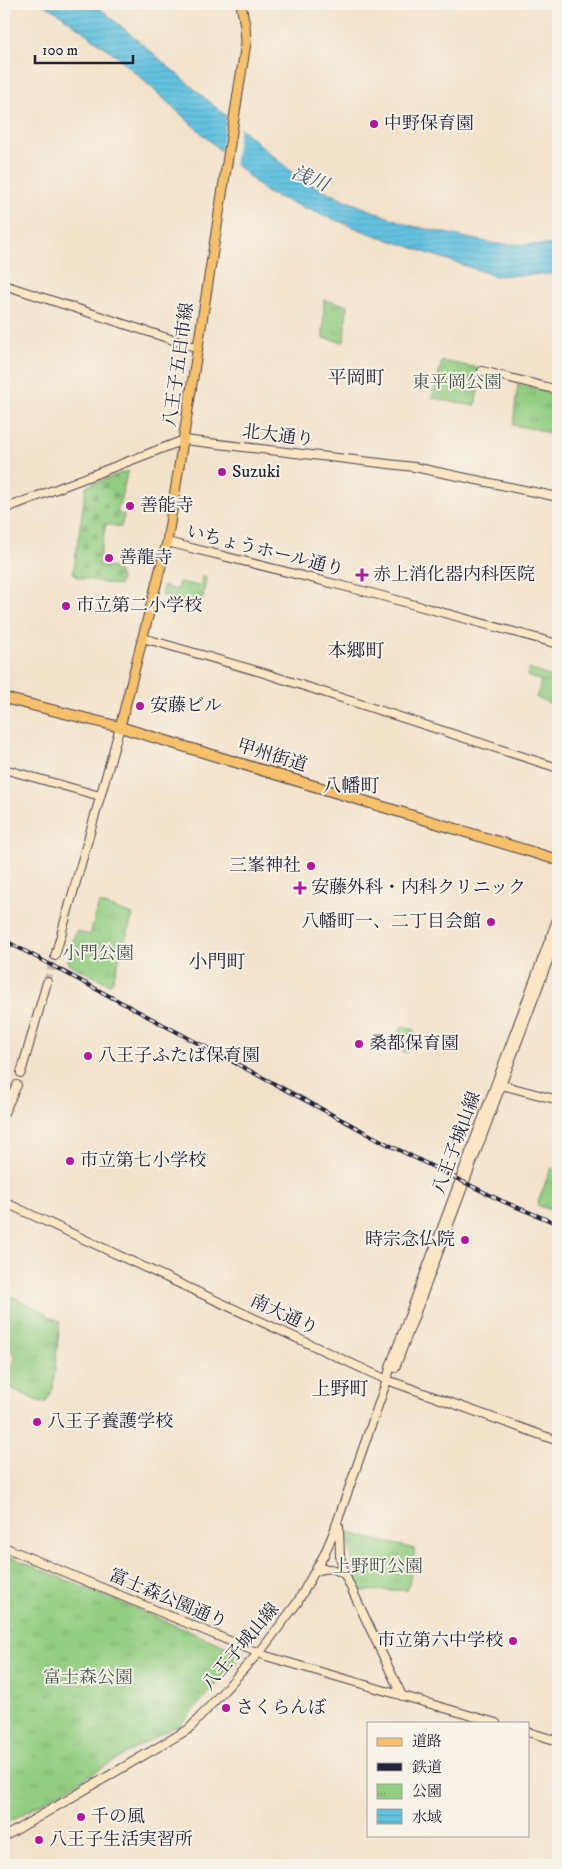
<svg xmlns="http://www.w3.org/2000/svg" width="562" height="1869" font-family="'IM FELL DW Pica','Noto Serif JP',serif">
	<defs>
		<pattern id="cemetery-stones" width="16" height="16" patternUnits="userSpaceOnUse" patternTransform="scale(1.25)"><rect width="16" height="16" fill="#92cd81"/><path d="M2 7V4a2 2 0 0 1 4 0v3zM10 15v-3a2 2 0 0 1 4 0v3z" fill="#7eb070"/></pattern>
		<pattern id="park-tufts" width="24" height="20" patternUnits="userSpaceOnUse" patternTransform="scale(1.25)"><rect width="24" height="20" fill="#92cd81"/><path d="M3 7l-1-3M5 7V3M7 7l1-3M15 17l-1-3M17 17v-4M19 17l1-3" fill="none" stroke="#7eb070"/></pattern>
		<pattern id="water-rules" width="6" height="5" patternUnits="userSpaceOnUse" patternTransform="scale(1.25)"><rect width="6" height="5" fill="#62c2e0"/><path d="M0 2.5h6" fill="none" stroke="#55a6c1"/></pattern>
	</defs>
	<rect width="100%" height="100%" fill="#f7f3e8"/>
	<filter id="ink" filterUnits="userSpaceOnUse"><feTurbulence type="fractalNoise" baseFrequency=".02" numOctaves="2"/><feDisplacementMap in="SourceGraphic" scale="10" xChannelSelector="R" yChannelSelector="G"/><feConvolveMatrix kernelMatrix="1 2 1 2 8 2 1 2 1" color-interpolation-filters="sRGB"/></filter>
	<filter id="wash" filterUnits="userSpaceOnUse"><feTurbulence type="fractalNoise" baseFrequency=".0096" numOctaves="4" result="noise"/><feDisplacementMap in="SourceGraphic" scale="20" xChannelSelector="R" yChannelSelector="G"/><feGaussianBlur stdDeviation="1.12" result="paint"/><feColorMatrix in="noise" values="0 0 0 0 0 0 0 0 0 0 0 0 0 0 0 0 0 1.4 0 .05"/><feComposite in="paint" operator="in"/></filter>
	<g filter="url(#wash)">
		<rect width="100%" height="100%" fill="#f3e2ca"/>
		<path fill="url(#cemetery-stones)" stroke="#5a785e" d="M128,471L117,513L124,515L121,527L106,524L98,565L117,569L121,578L119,586L77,577L73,573L86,486Z"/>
		<path fill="url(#park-tufts)" stroke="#5a785e" d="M324,300L347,305L344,342L323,338Z
			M442,361L479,368L482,371L475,406L432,398Z
			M518,384L558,394V437L539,430L513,425Z
			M202,576L206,577L202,604L161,595L163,586L177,590L179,582L200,586Z
			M529,669L558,679V690L553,704L536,698L541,681L527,676Z
			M99,903L133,915L112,983L109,984L69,964L68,961L76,931L90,935Z
			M404,1027L415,1030L407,1053L394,1048L401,1028Z
			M551,1168L558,1171V1213L537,1205Z
			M9,1295L46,1313L45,1315L60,1321L53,1389L46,1402L41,1403L7,1386L5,1381L15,1358C7,1337 0,1316 9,1295Z
			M349,1533L415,1549L408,1590L361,1591C354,1572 349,1554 349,1533Z
			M4,1554L244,1654L180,1725L164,1732L4,1825Z"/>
		<path fill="url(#water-rules)" stroke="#42728e" d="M42,4H95L300,179L352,203L408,225L495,244L558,245V274L495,276L366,232L267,193L118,57L54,10Z"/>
		<path fill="#f3e2ca" d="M227,114L240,126L234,166L221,154Z"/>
	</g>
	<g filter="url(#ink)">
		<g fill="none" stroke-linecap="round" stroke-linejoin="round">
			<path stroke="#c9bcad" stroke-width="8" stroke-dasharray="8 4" stroke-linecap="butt" d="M47,982L55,956"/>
			<g stroke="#413f50" stroke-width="10">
				<path id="secondary" d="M4,285L198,348
					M482,371L558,390
					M4,509L184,440L414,467L558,497
					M167,542L371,593L558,644
					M143,638L264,673L558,768
					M4,769L100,796
					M55,956L120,727
					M21,1073L47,982
					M498,1084L558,1100
					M4,1113L17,1085
					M4,1202L387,1380L558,1441
					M395,1368L558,934
					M339,1527L340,1556L345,1575L402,1696
					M4,1547L266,1656L496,1723
					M315,1572C326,1566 335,1568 345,1575
					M528,1732L558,1741
					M4,1837L189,1729L263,1648L297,1603L324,1555L333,1534L387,1380L391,1364L558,917"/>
			</g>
			<g stroke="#413f50" stroke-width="11">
				<path id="primary" d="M120,727L167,542L246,43L245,26L241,4"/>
			</g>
			<g stroke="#413f50" stroke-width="12">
				<path id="highway" d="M4,698L120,727L558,860"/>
			</g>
			<use href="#secondary" stroke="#fce6c4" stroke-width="8"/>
			<use href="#primary" stroke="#f7c06b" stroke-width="9"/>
			<use href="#highway" stroke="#f7c06b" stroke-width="10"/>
			<g stroke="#22223b" stroke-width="4">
				<path id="rail" d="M4,940L391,1146L502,1201L558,1224"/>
			</g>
			<use href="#rail" stroke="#f7f3e8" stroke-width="2" stroke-dasharray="5.5" stroke-linecap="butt"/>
		</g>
	</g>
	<g fill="#b5179e" stroke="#f7f3e8" stroke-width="2">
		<circle cx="374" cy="124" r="5"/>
		<circle cx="222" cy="472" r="5"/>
		<circle cx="130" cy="506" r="5"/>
		<circle cx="109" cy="558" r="5"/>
		<path d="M359.5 567.5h5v5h5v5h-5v5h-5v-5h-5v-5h5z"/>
		<circle cx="66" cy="606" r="5"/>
		<circle cx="140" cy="706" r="5"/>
		<circle cx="311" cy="866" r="5"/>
		<path d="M297.5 880.5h5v5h5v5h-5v5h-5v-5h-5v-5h5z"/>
		<circle cx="491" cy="922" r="5"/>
		<circle cx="359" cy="1044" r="5"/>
		<circle cx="88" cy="1056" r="5"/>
		<circle cx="70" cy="1161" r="5"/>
		<circle cx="465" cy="1240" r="5"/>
		<circle cx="37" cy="1422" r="5"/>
		<circle cx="513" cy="1641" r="5"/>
		<circle cx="226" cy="1708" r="5"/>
		<circle cx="81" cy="1817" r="5"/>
		<circle cx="39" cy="1840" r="5"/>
	</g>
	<g text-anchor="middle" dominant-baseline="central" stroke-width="4" stroke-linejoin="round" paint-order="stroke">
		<g font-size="18" fill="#22223b" stroke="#f7f3e8" text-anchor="start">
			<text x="384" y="124">中野保育園</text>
			<text x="232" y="472">Suzuki</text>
			<text x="140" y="506">善能寺</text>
			<text x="119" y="558">善龍寺</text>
			<text x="373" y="575">赤上消化器内科医院</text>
			<text x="76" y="606">市立第二小学校</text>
			<text x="150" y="706">安藤ビル</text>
			<text x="301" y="866" text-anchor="end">三峯神社</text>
			<text x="311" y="888">安藤外科・内科クリニック</text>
			<text x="481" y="922" text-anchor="end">八幡町一、二丁目会館</text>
			<text x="369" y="1044">桑都保育園</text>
			<text x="98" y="1056">八王子ふたば保育園</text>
			<text x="80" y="1161">市立第七小学校</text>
			<text x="455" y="1240" text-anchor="end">時宗念仏院</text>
			<text x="47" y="1422">八王子養護学校</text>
			<text x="503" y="1641" text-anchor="end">市立第六中学校</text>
			<text x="236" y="1708">さくらんぼ</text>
			<text x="91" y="1817">千の風</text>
			<text x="49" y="1840">八王子生活実習所</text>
		</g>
		<g font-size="18" fill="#22223b" stroke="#f7f3e8">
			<text transform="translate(179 365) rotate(-82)">八王子五日市線</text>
			<text transform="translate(278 436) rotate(7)">北大通り</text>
			<text transform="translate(265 551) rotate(14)">いちょうホール通り</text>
			<text transform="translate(272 756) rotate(17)">甲州街道</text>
			<text transform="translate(457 1143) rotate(-70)">八王子城山線</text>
			<text transform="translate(284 1315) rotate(25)">南大通り</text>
			<text transform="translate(168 1599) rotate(23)">富士森公園通り</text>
			<text transform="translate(241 1647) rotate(-50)">八王子城山線</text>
		</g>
		<g font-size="18" fill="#445550" stroke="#f7f3e8">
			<text x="457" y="383">東平岡公園</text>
			<text x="98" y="954">小門公園</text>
			<text x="378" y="1567">上野町公園</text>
			<text x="88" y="1678">富士森公園</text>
		</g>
		<g font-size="19" font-style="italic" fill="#385a75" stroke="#f7f3e8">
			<text transform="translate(310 179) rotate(23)">浅川</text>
		</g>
		<g font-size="19" fill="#22223b" stroke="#f7f3e8">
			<text x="356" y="378">平岡町</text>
			<text x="356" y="651">本郷町</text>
			<text x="351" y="786">八幡町</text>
			<text x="217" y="962">小門町</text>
			<text x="340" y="1389">上野町</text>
		</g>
	</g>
	<rect width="562" height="1869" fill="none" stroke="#f7f3e8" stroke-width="20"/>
	<rect x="367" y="1722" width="162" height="115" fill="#f7f3e8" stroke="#a29fa3"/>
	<rect x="377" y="1738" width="25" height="8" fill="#f7c06b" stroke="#a29fa3"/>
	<text x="412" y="1746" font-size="15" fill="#22223b">道路</text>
	<rect x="377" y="1763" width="25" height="8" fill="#22223b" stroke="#a29fa3"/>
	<text x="412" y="1772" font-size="15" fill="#22223b">鉄道</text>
	<rect x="377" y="1784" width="25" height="15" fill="url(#park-tufts)" stroke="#a29fa3"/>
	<text x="412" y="1796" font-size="15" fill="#22223b">公園</text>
	<rect x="377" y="1809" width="25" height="15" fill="url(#water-rules)" stroke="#a29fa3"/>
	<text x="412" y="1822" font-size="15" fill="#22223b">水域</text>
	<path d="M35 55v8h98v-8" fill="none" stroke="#22223b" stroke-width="2.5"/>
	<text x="42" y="55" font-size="15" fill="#22223b" stroke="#f7f3e8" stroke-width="4" paint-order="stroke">100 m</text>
</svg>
